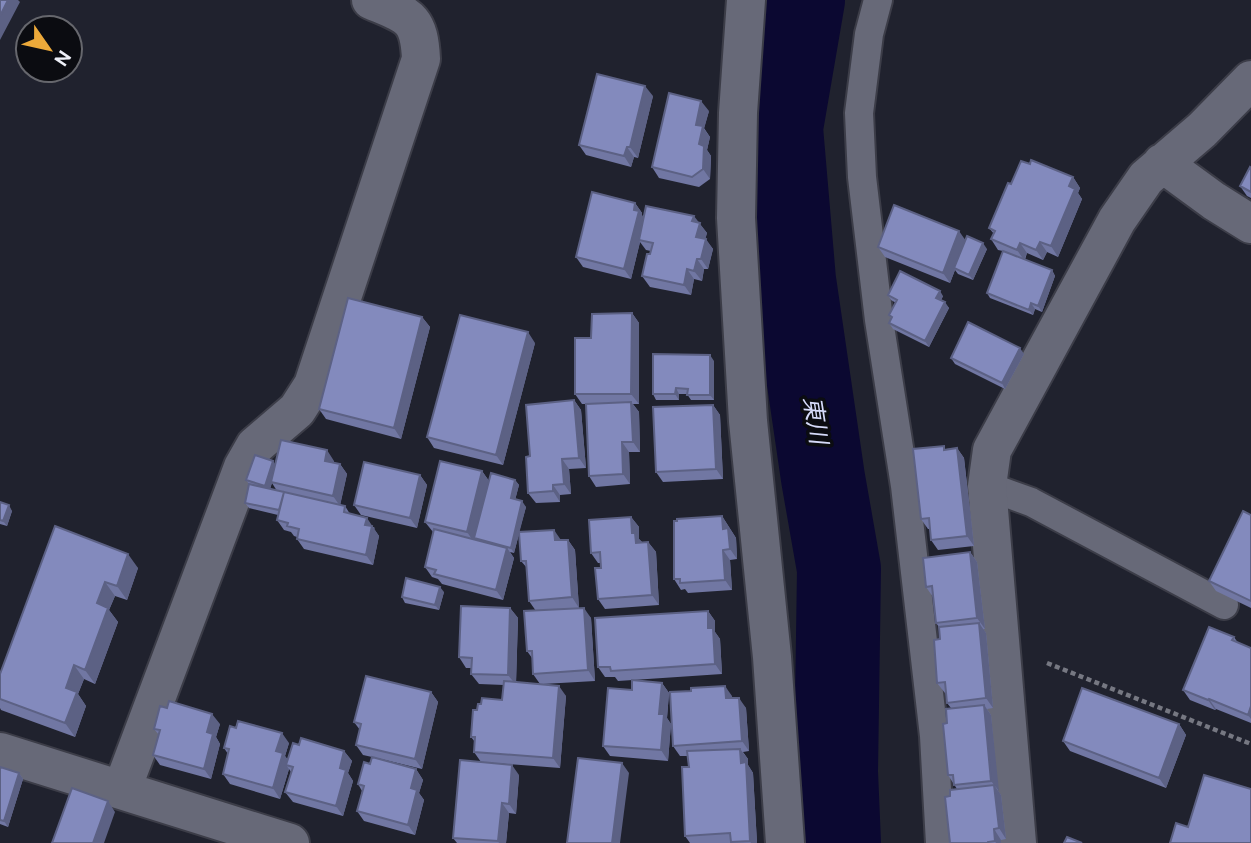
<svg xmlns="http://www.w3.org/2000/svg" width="1251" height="843" font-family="Ubuntu,'Noto Sans JP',sans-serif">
	<rect width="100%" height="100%" fill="#20222e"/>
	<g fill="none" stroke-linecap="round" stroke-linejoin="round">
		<path stroke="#0b0831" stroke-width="84" d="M803,0L781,128L794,280L823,478L839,569L836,772L839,843"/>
		<g stroke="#3c3d48" stroke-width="32">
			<path id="service" d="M878,0L869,34L859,113L862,177L879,320L905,486L934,736L940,843
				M987,486L1031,502L1224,605"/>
		</g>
		<g stroke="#3c3d48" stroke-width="42">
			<path id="minor" d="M746,0L738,113L736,218L748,421L772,657L785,843
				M1162,163L1214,201L1251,224
				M0,752L290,843
				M122,789L243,467L255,446L297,410L313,385L421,59C419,16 408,16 371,0
				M1017,843L987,486L992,450L1117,220L1146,178L1202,130L1251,80"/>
		</g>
		<path stroke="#767882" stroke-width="4.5" stroke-dasharray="5 3.5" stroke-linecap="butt" d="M1047,663L1251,744"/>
		<use href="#service" stroke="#676978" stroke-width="28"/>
		<use href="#minor" stroke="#676978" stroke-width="38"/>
	</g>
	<path fill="#7177a3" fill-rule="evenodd" d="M653,96L638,158L634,157L631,167L586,155L579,145Z
		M709,111L704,128L710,137L707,150L711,156L710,179L699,187L659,178L652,167Z
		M1030,164L1073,177L1080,188L1078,193L1082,199L1058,257L1047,252L1043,260L1027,253L1025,260L1052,270L1055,276L1042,312L1035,309L1033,315L990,298L987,293L1003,251L998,250L991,239L994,234L989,228L1011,184Z
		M1251,168V198L1247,196L1240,186Z
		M635,203L642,213V215L643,218L698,222L707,233L705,239L713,249L708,269H704L702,281L694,279L691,295L650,287L642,276L651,251L646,250L640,242L631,279L583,267L576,257Z
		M878,247L987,249L973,280L958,274L955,270L950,283L885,257Z
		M888,295L943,296L941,300L949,308L929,347L893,329L889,323L892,319L889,315L896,303L891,300Z
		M632,313L639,323V404H633L639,412L640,452H629L630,484L596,487L589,476L586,404H582L575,394L591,338Z
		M422,317L430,327L401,439L326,419L319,409Z
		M535,343L503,465L434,448L427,437Z
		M1024,354L1005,389L955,364L951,358Z
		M714,361V400H691L687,394H679V400H656L653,394Z
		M574,400L581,410L586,468L569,469L571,494L560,495V502L536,503L528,493L530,456Z
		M713,405L720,415L723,479L663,482L656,472Z
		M957,448L964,458L974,546L938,550L931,540L930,529H928L921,519L946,449Z
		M273,461L275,465L334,461V463L340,464L347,474L340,505L345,506L350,514L375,528L374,529L379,536L373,565L304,549L297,539V537L294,536L291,532L284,530L277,520L278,515L249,508L245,503L249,484L246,480ZM272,483L277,491L270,489Z
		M482,471L489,481L515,480L519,485L515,500L526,507L519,532L561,540H568L575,550L579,608L591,618L595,681L543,684L566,696L560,768L481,762L474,752L475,742L471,737L477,710L481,704L502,700L504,685L479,684L471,674L472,668H466L459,657L510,608L518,618L516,682L540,684L533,674L532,658L527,651L536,611L529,601L527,568L521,561L519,534L514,553L510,552L514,558L503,600L442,584L438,579L432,577L425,567L433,532L425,522Z
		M420,475L427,485L417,528L361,515L354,505Z
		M0,502L12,511L7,526L0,524Z
		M1251,515V608L1216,591L1209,581Z
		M722,516L736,538L737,559L730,560L732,590L688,593L685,589L681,590L674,579Z
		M631,517L639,527V539L642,542H648L656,552L659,605L605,609L598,599L601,563H598L591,553Z
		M55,526L138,568L127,600L115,596L109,610L118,622L95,684L84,679L78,694L86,706L75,737L1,710L0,708V699Z
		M970,552L977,562L985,629H983L986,633L993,708L987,709L991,715L998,791L1001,795L1006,839L1001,840V843H950V796L957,789L948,775L947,723L951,708L947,703L946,693H945L937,683L940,639L939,627L936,623L933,597L926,587Z
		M444,592L439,610L405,603L402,597Z
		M708,611L715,621V632L720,639L722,674L618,681L615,677H605L598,667Z
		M1234,637L1238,643L1251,648V723L1216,709L1215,710L1190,700L1183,690Z
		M662,683L669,693L667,718L671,724L668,761L610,756L603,746L632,690Z
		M431,692L438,702L422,769L373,757L416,769L423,780L419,793L424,800L415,835L364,821L357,811L362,791L358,784L370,764L372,757L363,755L356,745L360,730L354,722Z
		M732,696V698L746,708L749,751L743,752L748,759V765L753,773L757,843H690L685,836L689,767L688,756H680L673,746Z
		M220,724L216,737L220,744L211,779L160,765L153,755L159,735L154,729Z
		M1179,724L1186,735L1166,788L1070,751L1063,741Z
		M289,743L285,756L288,760L299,745L344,751L352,761L348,773L353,781L343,816L293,802L285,792L291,772L289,769L280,799L230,784L223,774L228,754L224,748Z
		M0,767L19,773L23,779L8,827L0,824Z
		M519,775L516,814L509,813L506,843H457L453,838Z"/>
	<path fill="#5c6184" d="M8,0H18L20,2L0,40V16Z
		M645,86L653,96L638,158L630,147Z
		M701,101L709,111L704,129L710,137L707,150L711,156L710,179L703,169L696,125Z
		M627,147L634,157L631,167L624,156Z
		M1073,177L1080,188L1078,193L1082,199L1058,257L1051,246L1069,186Z
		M635,203L642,213V215L646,221L639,240L640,242L631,279L624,269Z
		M694,216L707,233L703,248L696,237L692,221Z
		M959,231L966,241L954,268L955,270L950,283L943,273Z
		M706,239L713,249L708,269L701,259Z
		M1040,242L1047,252L1043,260L1036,250Z
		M983,243L987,249L973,280L969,275Z
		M1020,243L1027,253L1024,260L1017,250Z
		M697,259L704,269L702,281L694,271Z
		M687,269L694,279L691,295L684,285Z
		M1052,270L1055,276L1042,312L1038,306Z
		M940,291L943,296L940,303L936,298Z
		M945,302L949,308L929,347L925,341Z
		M1031,303L1035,309L1033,315L1029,310Z
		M632,313L639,323V404L631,394Z
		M422,317L430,327L401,439L394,428Z
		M528,332L535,343L503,465L496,455Z
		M1020,348L1024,354L1005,389L1002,383Z
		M710,355L714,361V400L710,395Z
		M676,388L679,394V400L675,394Z
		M574,400L581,410L586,468L579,458Z
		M631,402L639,412L640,452L633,442Z
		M713,405L720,415L723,479L716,469Z
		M622,442L629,452L630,484L623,474Z
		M957,448L964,458L974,546L967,536Z
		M327,450L334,461L332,471L325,461Z
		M562,459L569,469L571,494L564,484Z
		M273,461L277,467L269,492L265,486Z
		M340,464L347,474L340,506L333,496Z
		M482,471L489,481L474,542L467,532Z
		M420,475L427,485L417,528L410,518Z
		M515,480L519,485L514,504L511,498Z
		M553,485L560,495V502L553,491Z
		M522,501L526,507L514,553L511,548Z
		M9,505L12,511L7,526L3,521Z
		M722,516L736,538L737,559L730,549L723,529Z
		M631,517L639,527V539L643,543H636L632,533Z
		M367,518L379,536L373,565L366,555L365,525Z
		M554,530L561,540H555Z
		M568,540L575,550L579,608L572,597Z
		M648,542L656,552L659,605L652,595Z
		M507,548L514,558L503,600L496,590Z
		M723,550L730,560L732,590L725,580Z
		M970,552L977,562L985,629L977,618Z
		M128,554L138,568L127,600L117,586Z
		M105,582L115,596L109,610L118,622L95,684L85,670L97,603Z
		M440,587L444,592L439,610L435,605Z
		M510,608L518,618L516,685L508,675Z
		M584,608L591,618L595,681L588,670Z
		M708,611L715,621V632L720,639L722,674L715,664L708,628Z
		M979,623L986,633L993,708L986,698Z
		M74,665L84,679L78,694L86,706L75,737L65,723L66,688Z
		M662,683L669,693L667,718L671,724L668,761L661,750L659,714Z
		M559,686L566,696L560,768L553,758Z
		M725,686L732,696L733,708L726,698Z
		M431,692L438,702L422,769L415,759Z
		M739,698L746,708L749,751L742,741Z
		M1209,699L1216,709L1215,710L1208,700Z
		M984,705L991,715L999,791L991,781Z
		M1251,706V719L1248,715Z
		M212,714L220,724L216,737L220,744L211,779L204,769L207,732Z
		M1179,724L1186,735L1166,788L1159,778Z
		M282,733L289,743L285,756L290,763L286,765L289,769L280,799L273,788L276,751Z
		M740,749L748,759V765L753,773L757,843H751L750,841Z
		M344,751L352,761L348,773L353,781L343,816L336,806L340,768Z
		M622,763L629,773L620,843H612Z
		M512,765L519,775L516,814L509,804Z
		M416,769L423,780L419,793L424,800L415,835L408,825L411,788Z
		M19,773L23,779L8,827L4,821Z
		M994,785L1001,795L1006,839L999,828Z
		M108,801L115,812L104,843H93Z
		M502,803L509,813L506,843H499L498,841Z
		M994,829L1001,840V843H996L995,841Z"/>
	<path fill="#838abd" stroke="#5c6184" stroke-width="2" d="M0,0H8L0,16Z
		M597,74L645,86L630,147H627L624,156L579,145Z
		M669,93L701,101L696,125L703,126L699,144L704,146L703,169L692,177L652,167Z
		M1031,160L1073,177L1069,186L1075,189L1051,246L1040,242L1036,250L1020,243L1017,250L991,239L995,231L989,228L1008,183L1011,184L1021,161L1030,164Z
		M1250,167L1251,168V192L1240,186Z
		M592,192L635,203L634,210L639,211L624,269L576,257Z
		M894,205L959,231L943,273L878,247Z
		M646,206L694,216L692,221L700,223L696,237L706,239L701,259H697L694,271L687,269L684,285L642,276L647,254H650L653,243L639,240Z
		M967,236L983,243L969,275L954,268Z
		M1003,251L1052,270L1038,306L1031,303L1029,310L987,293Z
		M900,271L940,291L936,298L945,302L925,341L889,323L892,317L889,315L897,300L888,295Z
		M348,298L422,317L394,428L319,409Z
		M632,313L631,394H575V338H591L592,314Z
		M460,315L528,332L496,455L427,437Z
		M968,322L1020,348L1002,383L951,358Z
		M653,354L710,355V395H687L688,389L676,388L675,394H653Z
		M574,400L579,458L562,459L564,484L553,485V491L528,493L526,457L530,456L526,405Z
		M631,402L633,442H622L623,474L589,476L586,404Z
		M713,405L716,469L656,472L653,407Z
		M281,440L327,450L325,461L340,464L333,496L271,482Z
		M944,446V450L957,448L967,536L931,540L929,518L921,519L913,449Z
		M255,455L273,461L265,486L246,480Z
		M440,461L482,471L467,532L425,522Z
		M364,462L420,475L410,518L354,505Z
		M491,473L515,480L511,498L522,501L511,548L474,538Z
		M249,484L284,492L279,510L245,503Z
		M284,492L345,506L344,512L367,518L365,525L372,526L366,555L297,539L299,529L287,526L288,523L277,520Z
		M0,502L9,505L3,521L0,520Z
		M1243,511L1251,515V601L1209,581Z
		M722,516L723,529L728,528L730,549L723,550L725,580L680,583V579H674V521H677V519Z
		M631,517L632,533H635L636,543L648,542L652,595L598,599L595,568H601L600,552L591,553L589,520Z
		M55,526L128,554L117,586L105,582L97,603L108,608L85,670L74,665L66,688L77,692L65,723L0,699V674Z
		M434,529L507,548L496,590L434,574L436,570L425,567Z
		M554,530L555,540H568L572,597L529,601L526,561H521L519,532Z
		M970,552L977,618L936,623L932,586L926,587L923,558Z
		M406,578L440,587L435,605L402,597Z
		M461,606L510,608L508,675L471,674L472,658L459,657Z
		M584,608L588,670L533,674L532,651H527L524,611Z
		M708,611V628H713L715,664L611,671L610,667H598L595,618Z
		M979,623L986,698L947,703L945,682L937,683L934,640L940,639L939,627Z
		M1209,627L1234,637L1232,640L1251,648V706L1248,715L1209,699L1208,700L1183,690Z
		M366,676L431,692L415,759L356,745L361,724L354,722Z
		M632,680L662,683L659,714H664L661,750L603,746L608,688L632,690Z
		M504,681L559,686L553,758L474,752L475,737H471L473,710H477L478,704H481L482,698L502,700Z
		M725,686L726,698H739L742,741L673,746L670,692L691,691V688Z
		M1082,688L1179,724L1159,778L1063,741Z
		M169,701L212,714L207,732L213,734L204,769L153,755L160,730L154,729L160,706L167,708Z
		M984,705L991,781L954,785L953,775H948L943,724L947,723L946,709Z
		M238,721L282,733L276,751L283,753L273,788L223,774L229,749L224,748L230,726L236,728Z
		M301,738L344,751L340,768L346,770L336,806L285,792L293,767L286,765L293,743L299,745Z
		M740,749L741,763L746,762L750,841L731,842L730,833L685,836L682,767H689L687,751Z
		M372,757L416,769L411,788L417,790L408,825L357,811L364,786L358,784L364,762L370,764Z
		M578,758L622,763L612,843H567Z
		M460,760L512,765L509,804L502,803L498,841L453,838Z
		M0,767L19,773L4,821L0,820Z
		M1204,775L1251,789V843H1170L1176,823L1188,827Z
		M994,785L999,828L994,829L995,841L988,842V843H950L945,797L950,796V790Z
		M72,788L108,801L93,843H52Z
		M1067,837L1082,843H1064Z"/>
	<g text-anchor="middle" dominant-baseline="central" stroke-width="7" stroke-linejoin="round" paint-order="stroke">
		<g font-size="24" font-style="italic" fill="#d6dbfa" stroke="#0b0c11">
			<text transform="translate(816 420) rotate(81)">東川</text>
		</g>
	</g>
	<g transform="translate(49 49) rotate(124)"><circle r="33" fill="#0b0c11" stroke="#66676d" stroke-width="2"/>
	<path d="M0-5L12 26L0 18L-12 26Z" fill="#eca93a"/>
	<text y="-10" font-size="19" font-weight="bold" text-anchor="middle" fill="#eef0f8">N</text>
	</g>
</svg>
